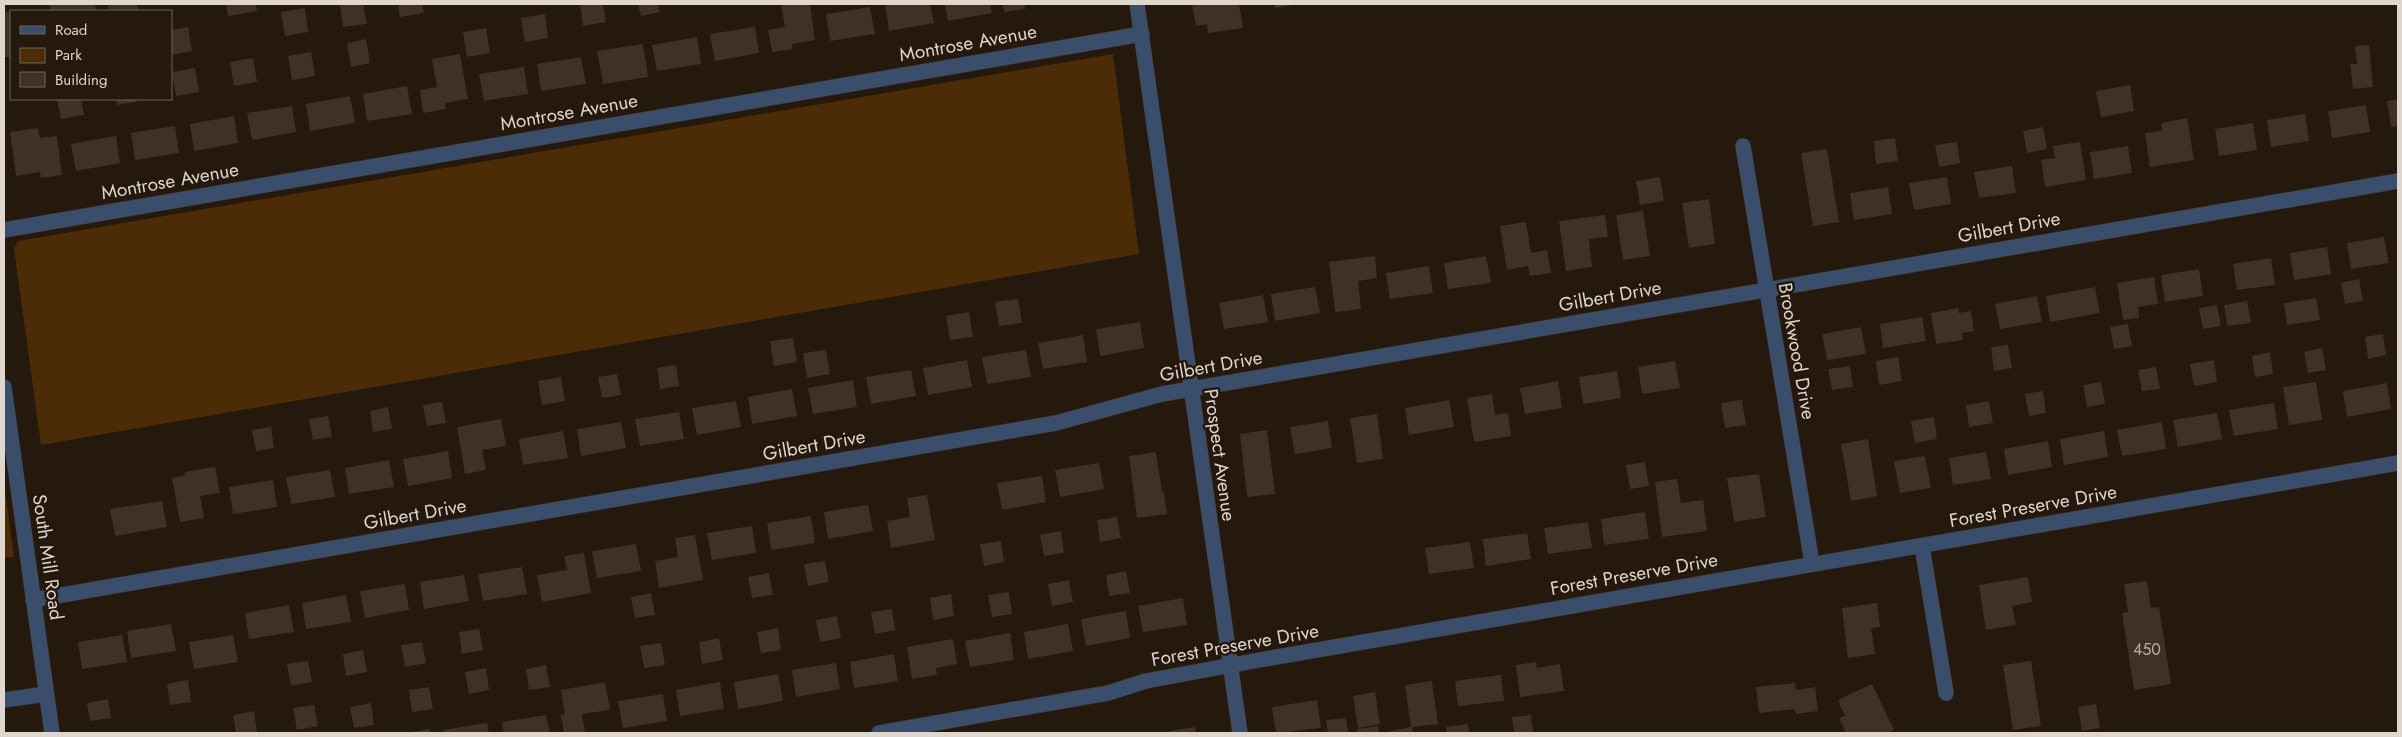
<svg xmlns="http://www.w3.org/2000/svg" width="2402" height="737" font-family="Jost,sans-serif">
	<rect width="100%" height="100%" fill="#25180c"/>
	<path fill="#4b2c07" d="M1113,54L1139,254L41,445L14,249L18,241Z
		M4,483L14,557L4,558Z"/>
	<path fill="#3f3124" d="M49,4H95L96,11H51Z
		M108,4H137L138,11H109Z
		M226,4H256L257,11L228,16Z
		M340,4H363L367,24L343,27Z
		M398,4H422L424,13L400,17Z
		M580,4H603L606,22L583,26Z
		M638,4H658L660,12L641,16Z
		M781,4H810L815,40L792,44L793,49L772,52L768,30L785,27Z
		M885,4H930L934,23L889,31Z
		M945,4H990L992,13L948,21Z
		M1003,4H1025V9L1004,12Z
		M1192,4H1239L1243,28L1208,33L1207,24L1196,26Z
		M1274,4H1293V5L1275,8Z
		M870,7L875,34L830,41L826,14Z
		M305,8L308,32L285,36L281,12Z
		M11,11V57H4V12Z
		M545,14L548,38L525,42L521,18Z
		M188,27L192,51L171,55V30Z
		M755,27L759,53L715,61L710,34Z
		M486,28L490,53L467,57L463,32Z
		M697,37L701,64L657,71L652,45Z
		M366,39L370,63L351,67L347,43Z
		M643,44L648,77L603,84L597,51Z
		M2369,45L2373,87L2353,89L2350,64H2357L2355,46Z
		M311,52L315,76L292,80L288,56Z
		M460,54L468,99L445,103L446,109L423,113L420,90L437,87L432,59Z
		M581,57L586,84L541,91L537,64Z
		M253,58L257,82L234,86L230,62Z
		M524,67L528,94L484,101L479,74Z
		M195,68L199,92L176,96L172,72Z
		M2130,85L2134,111L2101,117L2096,91Z
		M407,86L412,114L367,121L363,94Z
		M350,96L355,123L310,131L306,104Z
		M57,99H81L84,115L61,119Z
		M116,99H136L137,102L117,105Z
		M2398,99V126L2391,127L2387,101Z
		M2366,105L2370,132L2332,138L2328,111Z
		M292,106L296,132L252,140L247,113Z
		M2305,114L2309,141L2271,147L2267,120Z
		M234,116L238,143L194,151L190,124Z
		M2187,118L2194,160L2150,167L2145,133L2162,131L2161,123Z
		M2253,123L2257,150L2219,156L2215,129Z
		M175,126L179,153L135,160L131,133Z
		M2043,127L2047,149L2027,153L2023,131Z
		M38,128L40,138L57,136L62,175L41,178L40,172L16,176L10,132Z
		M116,136L120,163L76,171L71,144Z
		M1895,138L1898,161L1876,164L1874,141Z
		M1957,142L1960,163L1939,167L1935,145Z
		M2080,142L2086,180L2045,187L2041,160L2055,158L2053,146Z
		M2128,146L2132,173L2094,179L2090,152Z
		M1827,149L1839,222L1813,226L1801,153Z
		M2012,166L2016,193L1979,198L1974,172Z
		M1660,177L1664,201L1640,205L1636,181Z
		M1947,177L1951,204L1914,210L1909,183Z
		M1888,187L1892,214L1854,220L1850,193Z
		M1709,199L1715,244L1689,248L1682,203Z
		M1643,211L1650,256L1623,260L1616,215Z
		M1605,215L1608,237L1589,239L1592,267L1566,271L1559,221Z
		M1526,222L1531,253L1547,250L1551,273L1530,276L1528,266L1507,270L1500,226Z
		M2384,237L2389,263L2351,269L2347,243Z
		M2327,247L2331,274L2294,280L2290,253Z
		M1375,256L1377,278L1358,281L1361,309L1335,312L1329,262Z
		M1486,256L1491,283L1448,289L1444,263Z
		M2271,258L2275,285L2237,290L2233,264Z
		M1429,266L1433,293L1390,299L1386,273Z
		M2199,269L2203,296L2165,302L2161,275Z
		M2154,277L2158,304L2138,307L2139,318L2123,320L2117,283Z
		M2359,279L2363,301L2345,304L2341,283Z
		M1315,287L1320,313L1275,321L1271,294Z
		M2095,287L2100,313L2050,322L2046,296Z
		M1263,295L1268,322L1224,329L1219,303Z
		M2037,296L2042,322L2000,329L1995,304Z
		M2316,298L2320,320L2287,325L2284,303Z
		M1018,299L1022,323L999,326L995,302Z
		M2247,301L2251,323L2227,326L2224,305Z
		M2217,305L2221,326L2203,329L2199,308Z
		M1958,308L1959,313L1971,311L1974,331L1962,333L1963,340L1936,344L1931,313Z
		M969,312L973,337L950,340L946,316Z
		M1922,317L1926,341L1883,348L1880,324Z
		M1140,322L1144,348L1100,356L1096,329Z
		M2128,324L2132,346L2114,349L2110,327Z
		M1861,327L1866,354L1827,360L1822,334Z
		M2383,334L2386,355L2368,359L2365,337Z
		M1083,335L1087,362L1043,369L1038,343Z
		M793,338L797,362L774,366L770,341Z
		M2008,345L2012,368L1994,371L1991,347Z
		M2322,348L2326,370L2308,373L2304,352Z
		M826,350L830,374L807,378L803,353Z
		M1026,350L1031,377L987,384L982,357Z
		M2270,352L2273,374L2255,377L2252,356Z
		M1898,357L1902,381L1879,385L1876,361Z
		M967,360L972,387L928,395L923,368Z
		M2214,360L2217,382L2194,386L2190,364Z
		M1675,361L1680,388L1642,394L1638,367Z
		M676,365L679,386L660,389L657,368Z
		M1850,366L1853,387L1832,390L1828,369Z
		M2156,367L2160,389L2142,391L2138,370Z
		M911,370L916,396L871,404L866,377Z
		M1617,371L1621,398L1583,404L1579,377Z
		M617,374L621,395L602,398L598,377Z
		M561,377L565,401L542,405L538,381Z
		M853,380L857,407L813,414L808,388Z
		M1558,381L1562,408L1525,414L1520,388Z
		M2101,382L2105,404L2087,407L2083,385Z
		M2316,382L2322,420L2289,425L2283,387Z
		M2387,383L2391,409L2347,417L2343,391Z
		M792,389L797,416L752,424L748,397Z
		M2043,391L2046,413L2029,416L2025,394Z
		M1492,394L1495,415L1508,413L1511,436L1474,442L1467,398Z
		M1449,400L1454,427L1409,435L1405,408Z
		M1742,400L1746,425L1725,428L1721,403Z
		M736,401L741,427L697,435L692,408Z
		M1989,401L1993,423L1969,427L1966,405Z
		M442,402L446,423L427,426L423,405Z
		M2274,403L2278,429L2234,436L2229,410Z
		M388,407L392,429L373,432L370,411Z
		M679,412L684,439L640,446L635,419Z
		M2217,413L2222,439L2178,447L2173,420Z
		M1377,414L1383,459L1357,463L1350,418Z
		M328,416L332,437L313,440L309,419Z
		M1934,417L1937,439L1915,443L1911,421Z
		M501,419L506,446L482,450L486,470L465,474L457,427Z
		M1328,421L1332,448L1295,454L1290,427Z
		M621,422L626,448L581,456L577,429Z
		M2162,422L2166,449L2122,456L2117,430Z
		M271,427L274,448L256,451L252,430Z
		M1267,430L1275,494L1247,497L1240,434Z
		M563,431L568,458L523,465L519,439Z
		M2104,431L2108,457L2064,465L2060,439Z
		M1868,439L1877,496L1851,501L1841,444Z
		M2048,441L2052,467L2008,475L2004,449Z
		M448,451L452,478L408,486L403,459Z
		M1156,452L1162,492H1164L1167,514L1137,518L1129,456Z
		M1986,452L1991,479L1953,485L1949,458Z
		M1925,456L1931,488L1900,493L1894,461Z
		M389,460L394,487L349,494L345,468Z
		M1645,462L1649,486L1630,489L1626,465Z
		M1099,463L1104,489L1060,497L1055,470Z
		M215,467L220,493L200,496L204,518L180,522L172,478L186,475L185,472Z
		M330,470L335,497L291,504L286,477Z
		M1759,474L1766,517L1734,522L1727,478Z
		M1042,476L1046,502L1002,510L997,483Z
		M1677,479L1681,503L1703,500L1707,531L1662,537L1655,482Z
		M273,480L277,507L233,514L229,487Z
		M927,495L935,540L891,548L887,521L910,517L907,498Z
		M162,501L167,527L115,536L110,509Z
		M868,505L873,531L828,539L824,512Z
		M1645,512L1649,539L1604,545L1601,519Z
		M811,516L815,543L771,550L767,523Z
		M1117,517L1121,538L1100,542L1097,520Z
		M1588,522L1592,548L1548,554L1544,528Z
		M752,526L756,553L712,560L707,533Z
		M1061,531L1064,553L1044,556L1040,535Z
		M1527,533L1531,559L1486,566L1483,539Z
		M695,535L703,580L659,588L655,561L678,557L675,538Z
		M1001,541L1004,562L984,566L980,544Z
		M1470,542L1474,568L1429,574L1425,548Z
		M636,544L641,571L597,578L592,551Z
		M584,553L591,593L542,602L537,575L567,570L564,556Z
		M825,561L829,582L808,586L804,564Z
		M522,567L527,594L483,601L478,574Z
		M1126,571L1130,593L1109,596L1106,575Z
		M769,573L773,595L752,598L748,577Z
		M464,575L469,601L424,609L420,582Z
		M2028,577L2032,602L2012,606L2016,625L1986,630L1979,585Z
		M1069,580L1073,602L1052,606L1048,584Z
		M2147,581L2151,608L2159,607L2171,684L2134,690L2122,613L2128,612L2124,584Z
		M405,584L409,610L365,618L360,591Z
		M1009,592L1012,614L992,617L988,595Z
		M651,593L655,615L635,618L631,597Z
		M951,594L954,616L933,620L930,598Z
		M346,595L351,622L306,629L302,603Z
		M1183,598L1187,625L1143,632L1138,606Z
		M1877,603L1880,627L1871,628L1875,654L1848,658L1842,608Z
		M289,605L294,632L249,639L245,613Z
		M892,609L895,630L875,634L871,612Z
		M1126,611L1130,638L1086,646L1081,619Z
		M837,616L841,638L820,642L816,620Z
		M171,624L176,651L131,658L127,631Z
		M1068,624L1073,651L1028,659L1024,632Z
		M778,628L781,650L761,653L757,632Z
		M479,629L483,650L462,654L459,632Z
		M1010,633L1014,660L970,667L965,641Z
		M122,635L127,662L82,669L78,642Z
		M233,635L238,662L194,669L189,642Z
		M719,638L723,660L702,664L699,642Z
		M953,639L957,664L936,668L937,675L912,679L907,647Z
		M422,642L426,663L405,667L401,645Z
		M661,643L665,665L644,668L640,646Z
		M363,650L367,672L346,676L343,654Z
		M894,654L898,681L854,688L850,662Z
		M308,661L312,682L291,686L287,664Z
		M2031,661L2041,726L2013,730L2003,665Z
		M1536,662L1537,668L1560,664L1564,691L1520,697L1516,665Z
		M836,663L840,689L796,697L792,670Z
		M546,665L550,687L529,690L526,669Z
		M486,668L489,690L469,694L465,672Z
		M778,674L783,701L738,709L734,682Z
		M1501,675L1504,701L1458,706L1455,681Z
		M188,680L191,702L170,705L167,684Z
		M1432,681L1438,724L1412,727L1413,733H1390V731L1411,727L1405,685Z
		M605,682L610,710L582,714L585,733H564L561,715L565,714L561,690Z
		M720,682L724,709L680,716L676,690Z
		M1795,683L1796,690L1815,687L1818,711L1796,714L1795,709L1759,713L1756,687Z
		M1872,684L1894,730L1887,733H1846L1839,718L1845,716L1838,700Z
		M429,687L433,709L412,712L409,690Z
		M1375,692L1380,724L1358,728L1353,696Z
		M663,694L667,721L623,728L618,701Z
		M108,699L111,718L90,721L87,703Z
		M1317,700L1321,728L1276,733L1272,707Z
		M371,703L374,725L354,728L350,707Z
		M2096,704L2100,728L2082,731L2078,707Z
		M314,705L318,726L297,730L293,708Z
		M254,711L257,733H236L233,715Z
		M546,715L550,733H504L502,722Z
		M1531,715L1533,733H1514L1512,717Z
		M1346,718L1348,733H1328L1326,720Z
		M487,723L489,733H443V730Z
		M1468,724L1469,733H1447L1446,727Z
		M1378,726L1379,733H1357V729Z
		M1195,727L1196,733H1169V731Z
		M430,729L431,733H411V732Z"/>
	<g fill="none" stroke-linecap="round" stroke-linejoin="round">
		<g stroke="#3f3327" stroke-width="16">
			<path id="minor" d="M1137,4L1240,733
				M1743,146L1812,563
				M4,230L1142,34
				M4,387L52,733
				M1922,546L1946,693
				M33,600L1056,423L1162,394L2398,181
				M4,700L46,694
				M879,733L1108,693L1146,681L1254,661L2398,463"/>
		</g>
		<use href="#minor" stroke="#3a4d6b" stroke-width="15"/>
	</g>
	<g text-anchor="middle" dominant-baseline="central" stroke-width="5" stroke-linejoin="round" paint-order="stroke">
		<g font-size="16" fill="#b7ada4">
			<text x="2147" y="649">450</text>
		</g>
		<g font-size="19" fill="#dfd6ce" stroke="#25180c">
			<text transform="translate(968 43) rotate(-10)">Montrose Avenue</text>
			<text transform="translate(569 112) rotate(-10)">Montrose Avenue</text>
			<text transform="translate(170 181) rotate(-10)">Montrose Avenue</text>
			<text transform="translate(2009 227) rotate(-10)">Gilbert Drive</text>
			<text transform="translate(1610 296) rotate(-10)">Gilbert Drive</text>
			<text transform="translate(1797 351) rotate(80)">Brookwood Drive</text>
			<text transform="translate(1211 366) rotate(-10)">Gilbert Drive</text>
			<text transform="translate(814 445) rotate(-10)">Gilbert Drive</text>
			<text transform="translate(1220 455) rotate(82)">Prospect Avenue</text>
			<text transform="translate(2033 506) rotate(-10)">Forest Preserve Drive</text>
			<text transform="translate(415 514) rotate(-10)">Gilbert Drive</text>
			<text transform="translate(48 557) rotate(82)">South Mill Road</text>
			<text transform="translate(1634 574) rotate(-10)">Forest Preserve Drive</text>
			<text transform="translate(1235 645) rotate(-10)">Forest Preserve Drive</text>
		</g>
	</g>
	<rect width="2402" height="737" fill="none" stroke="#dfd6ce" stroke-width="10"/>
	<rect x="10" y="10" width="162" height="90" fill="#25180c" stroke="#6f645a"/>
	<rect x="20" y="26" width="25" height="8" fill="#3a4d6b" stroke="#6f645a"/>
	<text x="55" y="35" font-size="15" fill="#dfd6ce">Road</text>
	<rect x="20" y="48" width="25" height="15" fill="#4b2c07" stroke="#6f645a"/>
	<text x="55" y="60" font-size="15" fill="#dfd6ce">Park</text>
	<rect x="20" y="72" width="25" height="15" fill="#3f3124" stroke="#6f645a"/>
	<text x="55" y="85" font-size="15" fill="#dfd6ce">Building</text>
</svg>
